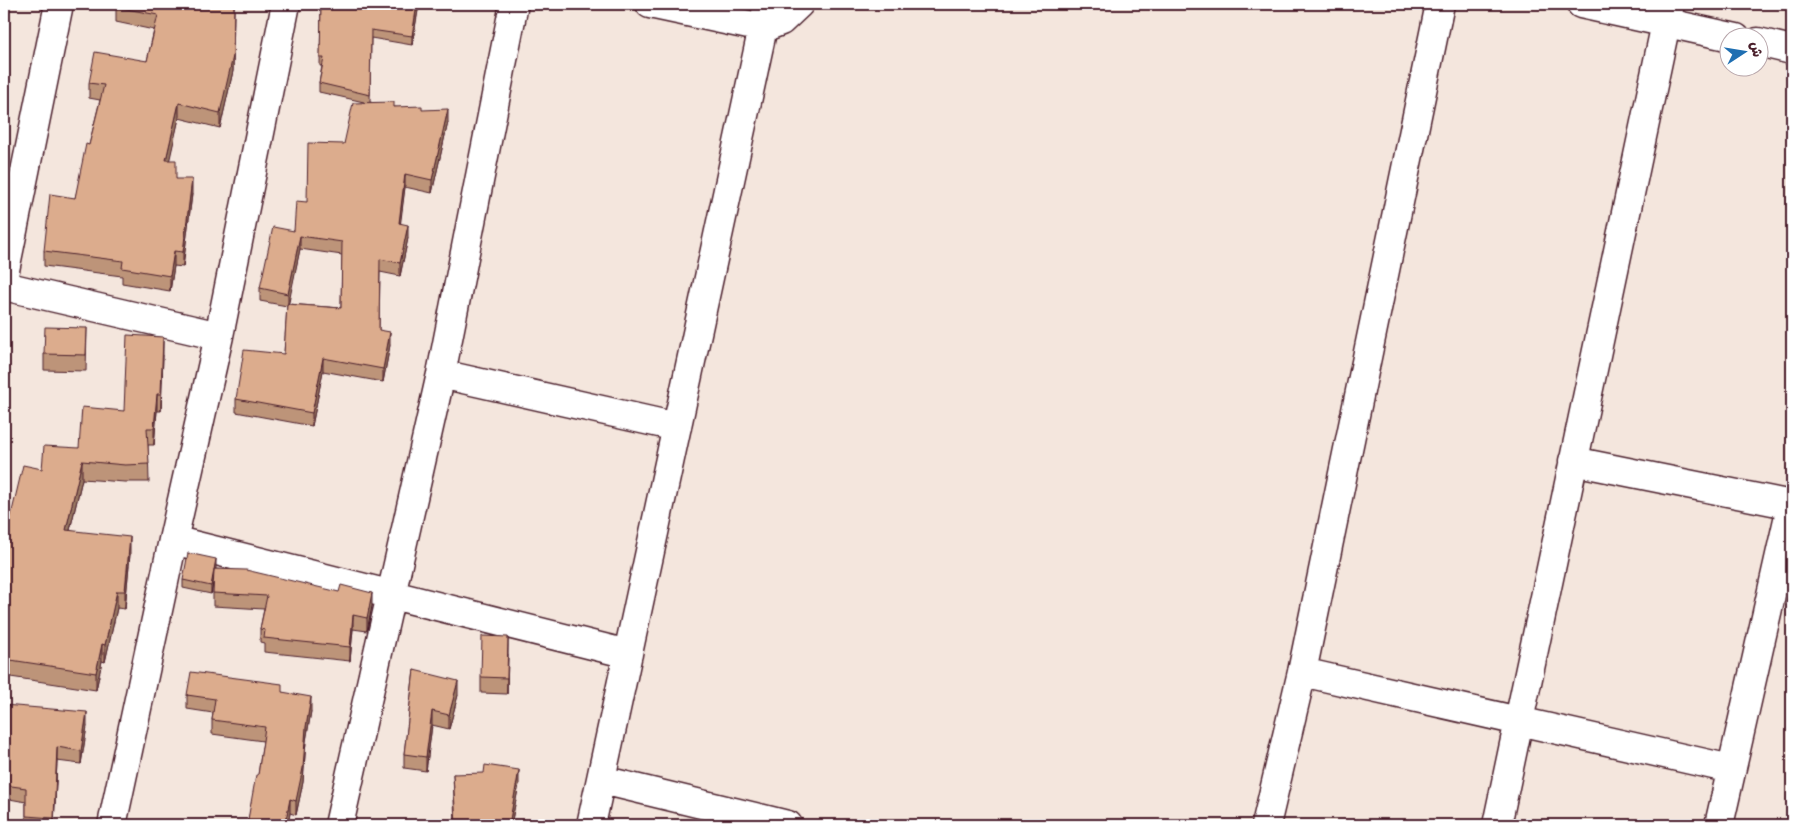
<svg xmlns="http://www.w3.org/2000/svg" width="1796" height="829" font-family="Dekko,'Playpen Sans Arabic',sans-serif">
	<rect width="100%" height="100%" fill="#f4e6dd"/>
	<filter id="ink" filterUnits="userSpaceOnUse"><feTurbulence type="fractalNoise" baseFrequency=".02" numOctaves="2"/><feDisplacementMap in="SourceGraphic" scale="10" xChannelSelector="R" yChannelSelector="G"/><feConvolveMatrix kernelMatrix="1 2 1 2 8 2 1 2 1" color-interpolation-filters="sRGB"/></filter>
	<g filter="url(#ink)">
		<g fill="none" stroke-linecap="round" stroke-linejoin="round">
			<g stroke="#4a1f2b" stroke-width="31">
				<path id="street" d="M650,4L763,28L781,21L799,4
					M1581,4L1736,38
					M1758,42L1792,50
					M4,275L59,4
					M4,286L219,336
					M441,374L677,427
					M1573,461L1792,505
					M173,540L628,654
					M1302,672L1731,769
					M602,780L788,825
					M112,825L173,540L219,336L286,4
					M339,825L441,374L514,4
					M591,825L768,4
					M1266,825L1302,672L1440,4
					M1497,825L1670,4
					M1719,825L1792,502"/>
			</g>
			<use href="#street" stroke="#fff" stroke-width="28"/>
		</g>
		<path fill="#bd9479" stroke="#4a1f2b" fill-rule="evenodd" d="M234,4L233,71L220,128L179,118L169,160L176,179L192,194L183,267L174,266L170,291L122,283V276L44,266V251L75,198L89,145L100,100L89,98V83L147,61L154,30L116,22V7Z
			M321,4H419L412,45L371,38L370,102L394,107L422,110L448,122L432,193L405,187L400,223L408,238L400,276L380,272L379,330L390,345L383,382L323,371L312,426L236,412V399L284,354L287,306L260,301V288L294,231L307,202L344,144L364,102L319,92V83L322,66H320ZM300,249L342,255L341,308L288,304Z
			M87,328L86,371L44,370V354Z
			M163,355L161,411H157L154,445H148L149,482H125L82,479L70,530L130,554L125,609L117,608L105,662L102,661L96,690L4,676V543L9,524L42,469L79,448L124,411Z
			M216,569L372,606L367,631L353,629L350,661L264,652V643L260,642V629L264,609L213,606V581L211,594L183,588V580Z
			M508,654L507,694L481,693V677Z
			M414,670L458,695L449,729L432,725L426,771L404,768V754Z
			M282,692L311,711L306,741L303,782L296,815L290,813L288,825H247L258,775L263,741L212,734V720L213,713L187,709V695Z
			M4,705L87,726L81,764L57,761L54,825H26V802L4,798Z
			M453,774L519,784L511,825H455Z"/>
		<path fill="#9a7863" stroke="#4a1f2b" d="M234,4L233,71L220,128V113Z
			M417,4H419V5L412,45V36Z
			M7,84V99L4,114V98Z
			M179,103V118L166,176V160Z
			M448,109V122L432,193V180Z
			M405,174V187L399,236V223Z
			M192,179V194L183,267V252Z
			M408,225V238L400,276V263Z
			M300,236V249L288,307V294Z
			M174,251V266L170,291V276Z
			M390,332V345L383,382V369Z
			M163,337V355L161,411V394Z
			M323,358V371L312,426V413Z
			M157,394V411L154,445V428Z
			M82,461V479L66,547V530Z
			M130,537V554L125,609V591Z
			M216,559V568L211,594V586Z
			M117,591V608L105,662V645Z
			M372,593V606L367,631V618Z
			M353,615V629L350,661V647Z
			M508,637V654L507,694V678Z
			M102,644V661L96,690V673Z
			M458,681V695L449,729V715Z
			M311,697V711L306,741L303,782L296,815V801L306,727Z
			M432,711V725L426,771V757Z
			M87,712V726L81,764V751Z
			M57,747V761L54,825V818Z
			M519,770V784L511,825H509Z
			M290,799V813L288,825H285Z"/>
		<path fill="#dcac8d" stroke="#4a1f2b" d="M116,4H234L233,56L220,113L179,103L166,160H176V179H192L183,252L174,251L170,276L122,268L123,261L44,251L50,194L75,198L86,144L89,145L104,85L89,83L95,52L147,61L158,15L116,7Z
			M321,4H417L412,36L371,30L370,95L319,83L324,58H320Z
			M4,83L7,84L4,98Z
			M394,102V107L422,106V110L448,109L432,180L405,174L399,223L408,225L400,263L380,259L379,330L390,332L383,369L323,358L312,413L236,399L244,350L284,354L287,304L341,308L342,242L300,236L288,294L260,288L273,227L294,231L296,201L307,202L308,143L344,144L353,103Z
			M45,327L87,328L86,355L44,354Z
			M127,335L163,337L161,394H157L154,428H147L149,464L125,465L82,461L66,530L130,537L125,591H117L105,645L102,644L96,673L4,659V543L6,524H9L23,465L42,469L44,446L79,448L82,407L124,411Z
			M188,553L216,559L211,586L183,580Z
			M214,569L246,570L339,592L341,585L372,593L367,618L353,615L350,647L264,638L265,630L260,629L267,596L213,593Z
			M482,636L508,637L507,678L481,677Z
			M414,670L458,681L449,715L432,711L426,757L404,754Z
			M191,672L282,684V692L311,697L306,727L303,768L296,801L290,799L285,825H247L256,775H258L265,727L212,720L215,699L187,695Z
			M4,705L87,712L81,751L57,747L54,818L26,816V788L4,785Z
			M485,765L519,770L509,825H456L453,774L484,773Z"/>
	</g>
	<rect width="1796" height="829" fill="none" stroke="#fff" stroke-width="20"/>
	<rect x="10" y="10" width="1776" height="809" fill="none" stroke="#4a1f2b" stroke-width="2" filter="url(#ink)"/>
	<g transform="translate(1744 52) rotate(78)"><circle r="24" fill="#ffffff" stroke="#b7a5aa"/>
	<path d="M0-4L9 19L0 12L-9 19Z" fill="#1f6fb2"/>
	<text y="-8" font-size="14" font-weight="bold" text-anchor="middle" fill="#4a1f2b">ش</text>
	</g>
</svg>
